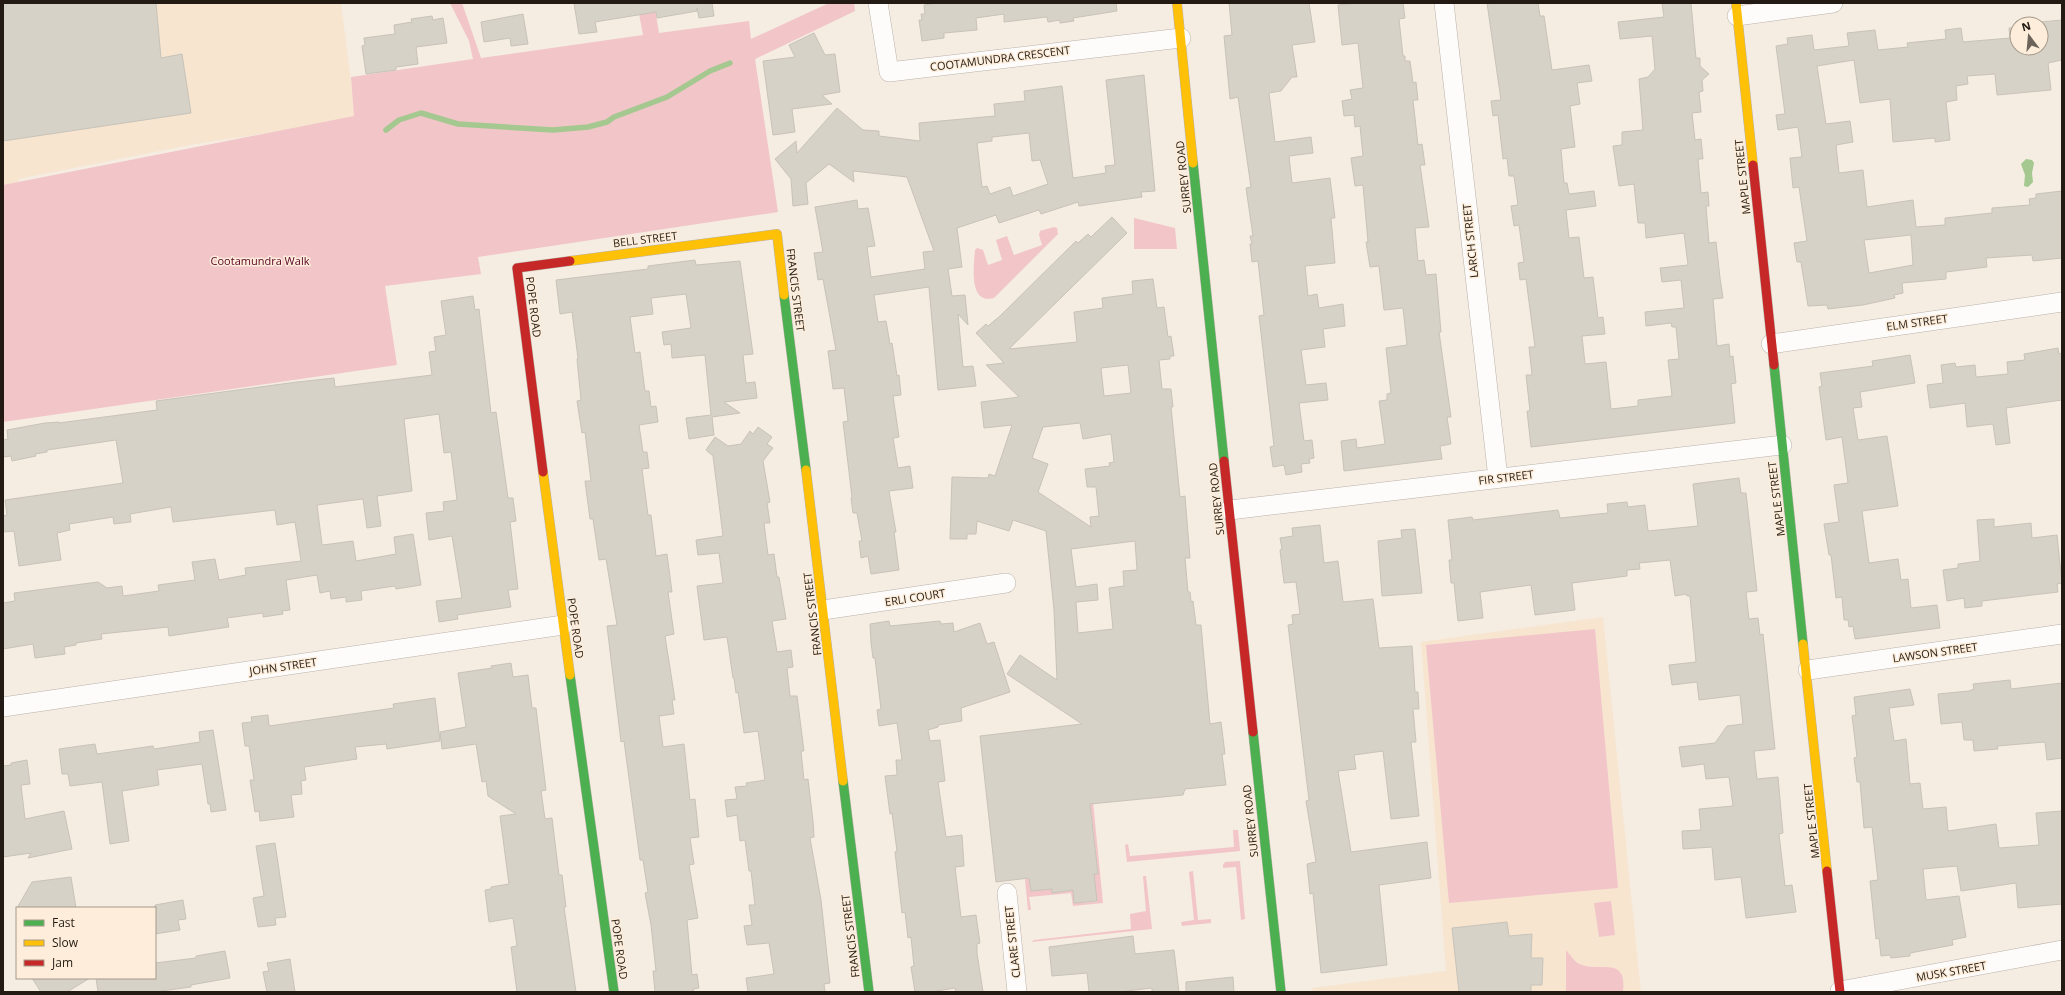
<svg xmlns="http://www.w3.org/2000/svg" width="2065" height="995" font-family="'Open Sans',sans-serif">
	<rect width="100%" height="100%" fill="#f5ece2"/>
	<path fill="#f7e5d0" d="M3,3H341L356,120L195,144L18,179L20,187L3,191Z
		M1603,617L1641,992H1313L1312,988L1446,971L1421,642Z"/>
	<path fill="#f2c5c9" d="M450,3H462L481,58L643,35L637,3H654L659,33L749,21L751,39L829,3H854L855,11L755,59L778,212L478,257L481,274L385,286L397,365L3,422V185L354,116L351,77L473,59L469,41Z
		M1134,218L1175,228L1177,249H1134Z
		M1054,227L1057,228L1058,234L994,298C968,305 974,265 975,250L977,248L983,250L988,265L1002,260L996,240L1007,236L1014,255L1042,245L1039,235L1040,231Z
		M1595,629L1618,888L1449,903L1426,645Z
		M1090,800L1093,802L1103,903L1073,906L1071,893L1029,897L1031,910H1028L1025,879H1029L1031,891L1052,889V893L1073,890L1074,903L1097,902L1094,874L1098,873Z
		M1233,830H1238L1240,851L1127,862L1125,845L1128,844L1130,856L1234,847Z
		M1240,861L1245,919L1241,920L1236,867L1223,868V865L1225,862Z
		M1193,871L1198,920L1211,919V923L1182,926L1181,922L1194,920L1189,872Z
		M1143,876H1146L1152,929L1031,942L1034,940L1131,929L1130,914L1146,911Z
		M1611,901L1615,935L1599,937L1594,903Z
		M1566,950C1571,956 1575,963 1582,965C1602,972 1627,956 1623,992H1566Z"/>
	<path fill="#a4c88f" d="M2026,159L2032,160L2034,163L2032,173L2033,182L2028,187L2024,186L2025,175L2021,164Z"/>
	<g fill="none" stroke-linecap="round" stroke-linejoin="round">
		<path stroke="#a4c88f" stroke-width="5.5" d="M386,130L399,120L421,113L458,124L553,130L588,127L607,122L614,117L667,97L710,71L730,63"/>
	</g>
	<path fill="#d6d2c8" stroke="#c8c3b9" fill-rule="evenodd" d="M3,3H156L161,58L182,54L191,113L3,141Z
		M574,3H712L714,16L699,18L697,8V11L657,18L656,12L595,22L597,32L579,34Z
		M938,3H1116L1117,11L1073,18L1074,21L1060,23V20L1048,22L1047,17L1004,22V14L976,18L977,30L944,33V38L922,41L919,20H922L921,14H925L924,5Z
		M1229,3H1309L1315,42L1292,45L1297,77H1292L1281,91L1269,93L1275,142L1311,137L1313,153L1289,156L1292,183L1330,178L1335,218H1331L1335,263L1305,266L1308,296L1317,294L1319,308L1343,304L1345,326L1323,329L1325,347L1301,350L1306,385L1326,383L1328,400L1299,403L1304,441L1312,440L1314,458L1309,459L1310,463L1301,464L1302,472L1286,475L1284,465L1273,467L1270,447L1274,446L1259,316L1264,315L1258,261L1252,262L1250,244H1252L1250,236H1253L1246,188L1251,187L1238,97L1230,99L1224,36L1232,35Z
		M1357,3H1403L1405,18L1399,19L1403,56H1405V61H1410L1413,83L1416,82L1418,100H1413L1418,145L1422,144L1425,165H1420L1429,227L1415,228L1418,261L1424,260L1426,275L1436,274L1441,332H1439L1451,417H1447L1451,444L1440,446L1442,459L1344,471L1341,441L1356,439L1357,448L1385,444L1379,401L1387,400V394L1391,393L1386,348L1407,345L1403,308L1384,310L1379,266L1370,267L1366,242H1368L1363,185L1355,186L1351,158L1363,156L1360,126L1355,127L1354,115L1344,116L1342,101L1352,99L1350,90L1363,88L1358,43L1342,45L1338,5Z
		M1487,3H1538L1540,16H1544L1552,70L1589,65L1592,81L1577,83L1580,104L1570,106L1575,147L1561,149L1564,183H1567L1569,194L1594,191L1596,206L1566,210L1569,238L1579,237L1584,278L1593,277L1598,318L1603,317L1605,334L1582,336L1585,364L1606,362L1611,409L1638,406V400L1672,396L1668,360L1679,359L1676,327H1672L1671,323L1646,326L1645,312L1684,308L1681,280L1662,282L1660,268L1688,265L1684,233L1646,238L1645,223H1638L1634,184L1619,186L1613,146L1622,145V132L1643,130L1639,79L1648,77L1655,69L1652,36L1620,39L1618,22L1664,17L1662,3H1691L1696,58H1700V66L1709,74L1702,80L1703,91L1699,92L1701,112L1692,113L1695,140L1701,139L1703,159H1698L1701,193L1708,192L1709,206H1706L1709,243L1716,242L1720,278L1723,298L1713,299L1717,346L1729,344L1730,357L1733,356L1736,383L1731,384L1735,423L1531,447L1527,411H1530L1526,375H1532L1529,347H1535L1526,279L1520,280L1518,263L1524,262L1519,225L1514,226L1511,206L1518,205L1514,176H1509L1507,158L1503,159L1498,115L1493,116L1491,101L1501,100Z
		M523,14L528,44L511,46L510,38L484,42L481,22Z
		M432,16L433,20L443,18L447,43L416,47L418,64L396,67V70L366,74L362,46L365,45L364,38L395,34L394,25L412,22L411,19Z
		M2062,20V60L2048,63L2051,90L1997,95L1995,74L1967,76L1968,84L1956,86L1957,100L1946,102L1950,140L1935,142V138L1893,142L1890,99L1860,103L1854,60L1817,66L1826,124L1850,121L1853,142L1836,145L1839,173L1863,170L1867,207L1913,200L1916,227L1945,225V218L1992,213V208L2030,205L2029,199L2036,198V194L2062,191V258L2033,261L2032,255L1986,258L1987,267L1946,272V279L1902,283L1903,293L1894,295L1895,298L1863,305L1828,309L1827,305L1808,306L1801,262H1797L1794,243L1807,241L1799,187L1793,188L1790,158L1802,157L1798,127L1778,130L1776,115L1785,114L1776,46L1788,44L1787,38L1812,35L1814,50L1849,46L1847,33L1875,30L1878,50L1908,47L1907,43L1946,39L1945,30L1961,28L1963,42L2010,38L2009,28H2017V48H2041V24L2029,23ZM1911,235L1913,265L1869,273L1864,240Z
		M814,33L825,55L835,54L840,92L822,95L832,104L792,109L795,132L773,135L763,61L795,57L789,45Z
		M1144,75L1155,191L1141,192L1142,197L1079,206L1078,202L1041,214L1039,210L999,223L996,215L957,228L962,267L948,269L952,296L965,295L968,325L958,314L963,367L973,366L976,386L938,390L929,287L874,295L878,322L886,321L890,344L892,343L897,376L899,375L901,395L893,396L899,437L893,438L898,468L910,466L913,488L889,491L896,532H894L899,570L871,574L868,556L861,558L859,541H862L857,513H853L851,498L852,497L843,422L848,421L844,388L833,389L828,351L836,350L823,279L818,280L814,253L823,252L815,207L857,200L858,209L868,208L875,246L867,247L871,277L925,269L923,252L934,251L907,177L853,171L854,182L829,164L806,183L808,204L793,206L791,179L775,159L796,141L797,153L837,108L863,130L879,131V136L920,141L919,123L995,116L994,104L1025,101L1024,91L1062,86L1073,178L1106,173L1105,166L1115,165L1106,80ZM1029,133L1032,161L1040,160L1048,184L1013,196L1010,187L990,194L987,186L982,187L977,143L992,141V137Z
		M1112,217L1127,233L1009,349L1077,342L1074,312L1103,308L1102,298L1133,294L1132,281L1153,279L1157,308L1164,307L1168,337L1171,336L1174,356H1170V359L1159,360L1162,389H1171L1173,407H1171L1180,497L1185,496L1190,558H1185L1188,592H1190L1191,602L1193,601L1196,625H1201L1210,724L1221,722L1225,754H1222L1226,785L1185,789L1183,795L1090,804L1098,874H1094L1097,901L1074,903L1073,890L1052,893V889L1031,891L1029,878L996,882L980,736L1082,724L1007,674L1020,655L1057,680L1054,610L1046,531L1013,520L1009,531L977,521L976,534H967V539H950L952,477L988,478L989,474L995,476L1012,425L984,428L981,402L1019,397L986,365L1004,363L976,333L986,324L988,326L1000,316L1076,241L1078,243L1088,234L1091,237ZM1128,365L1131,393L1104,396L1101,368ZM1080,423L1083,439L1111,434L1114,462L1109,463L1110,466L1085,469L1087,487H1096L1099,516L1090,517L1091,527L1038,492L1048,464L1032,458L1043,427ZM1135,541L1137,570L1123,571L1124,586L1109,588L1113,629L1078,633L1076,602L1098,600L1097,584L1076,587L1071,549Z
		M695,260L696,265L740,261L753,354L743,355L746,383L755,382L757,398L724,402L740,413L712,417L714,435L689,439L686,418L711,415L705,355L672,358L671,344L664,345L662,332L691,328L686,294L651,298L653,314L630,317L635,353L640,352L645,391H649L651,407L656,406L658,422L639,425L643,452H647L649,468L642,469L648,515H651L656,556L667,554L672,592H668L674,634L665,636L675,700H672L674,714L659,716L663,747L684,744L690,800L695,799L699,837L690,838L694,864L689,865L698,918L687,920L692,975L697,974L699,988L693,989L694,992H655L653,971H656L651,925L645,893L648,892L643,860H640L624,741L621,742L607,626L617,625L606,559L599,560L593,519H590L585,481H591L585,432L582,433L577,401L581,400L577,359L578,358L572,312L560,314L556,280L648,269V266Z
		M473,296L475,310L479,309L491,413L496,412L508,498H513L516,521L510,522L518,589L508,590L511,607L457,615L458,619L439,622L436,601L462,598L452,536L429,540L426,513L444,511L443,502L457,500L451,452L444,453L439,414L404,419L412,491L377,496L381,526L367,528L363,499L317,505L322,544L323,545L353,541L356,561L396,554L394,537L413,534L421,585L396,589L395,586L361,591L362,600L346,602V597L331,599L330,591L320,593L317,575L286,580L290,610L282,611L283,614L263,617V613L227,618L229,627L169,636L168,627L101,634L102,639L76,643V645L64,647L65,654L35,658L33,644L3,649V603L15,601L14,593L98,582L107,588L122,586L123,596L159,591L158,585L195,580L192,562L215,559L219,580L246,575L245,568L301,561L295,522L277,525L275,510L173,522L171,507L130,514L131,522L114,524L113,517L69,524L70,530L57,533L61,560L19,566L14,531L3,532V516L7,515L5,500L123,483L116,440L47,450V452L35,454L36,456L12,461L11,456L3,457V440L8,439L7,430L45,423L59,422V423L157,410L156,401L297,382L334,378L335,387L432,375L429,352L436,351L434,337L446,335L441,301Z
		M2058,348L2059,354L2062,353V400L2006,408L2010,443L1996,445L1993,424L1967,427L1965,403L1930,408L1927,385L1943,383L1941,365L1955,363L1956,367L1975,365L1976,377L2008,374L2007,362L2025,360L2024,354Z
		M1910,355L1915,383L1860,392L1862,407L1853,408L1858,440L1887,436L1898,506L1862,511L1869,563L1898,559L1901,580L1908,579L1911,608L1937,605L1940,628L1855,639L1853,626L1849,627L1848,620H1844L1842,597L1836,598L1831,555H1829L1824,524L1839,522L1834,485L1848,483L1842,437L1826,440L1819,387L1822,386L1820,373L1873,366L1872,361Z
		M758,427L772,437L767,444L773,448L763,461L770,502L767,503L770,523H764L768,555L774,554L777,577H779L786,619L772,621L777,652L791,650L793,667L787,668L790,696H797L804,751H801L804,780L808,779L813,821L814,837L810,838L821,900L830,983L824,984L825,992H748L746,978L774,974L769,943L747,945L744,926L752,925L749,905H755L751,871H749L745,840L740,841L737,815L727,817L725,800L737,799L735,787L747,786L746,783L765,780L758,731L744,733L738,692L736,693L734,678H733L727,637L704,640L697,586L723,583L719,553L698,555L696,540L723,536L713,456L706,450L715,437L728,446L741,444L750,431L753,434Z
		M1739,478L1741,493H1746L1757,591L1746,592L1749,619L1758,618L1760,635L1763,634L1775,749L1754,751L1757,779L1778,777L1783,833L1779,834L1785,886L1792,885L1796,912L1746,918L1741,877L1715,880L1712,847L1683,849L1682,831L1701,830L1699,809L1733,806L1729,777L1706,779L1704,764L1682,767L1679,747L1715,743L1727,726L1743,724L1740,695L1699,700L1697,682L1672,685L1669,665L1696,662L1690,596H1687L1686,594L1675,596L1670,560L1639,563L1640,569L1627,570V576L1572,583L1575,610L1535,615L1531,585L1480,592L1483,618L1458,621L1454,583H1451L1449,560H1452L1448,520L1472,517L1473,520L1558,510L1560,518L1608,513L1607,504L1627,502L1628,507L1645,505L1648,531L1698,526L1693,484Z
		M1994,519V527L2031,523L2032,538L2057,535L2062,583L2057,584L2058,592L1982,601V606L1965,608L1964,598L1947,601L1943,570L1958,568V564L1980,561L1977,520Z
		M1320,525L1324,563L1338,561L1343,602L1373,599L1379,648L1412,646L1415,692H1418L1419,709H1413L1416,742H1411L1419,816L1391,819L1383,751L1354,755L1356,769L1338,771L1351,852L1427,842L1431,878L1379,885L1387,965L1321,973L1313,893L1310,894L1307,864L1316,862L1306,801L1309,800L1288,625L1293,624L1292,615L1300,614L1296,582L1284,583L1280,550L1282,549L1280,538L1293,536L1292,528Z
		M1415,529L1422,593L1382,596L1378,541L1402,538L1401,530Z
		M889,621L890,626L940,621L941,624L953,623L954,632L980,623L987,644L994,642L1010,692L961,708L962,721L938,725V727L928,730L930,741L940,740L945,781L938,782L946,837L962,835L964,866L955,867L961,917L976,915L980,943L977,944V953L983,992H956L955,988L931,992H915L911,967L914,966L911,937L908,938L905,912L902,913L895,852L897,851L892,813L890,814L885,776L897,775L896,760H902L897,723L879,726L877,710L881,709L875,658H873L871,643L870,624Z
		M511,663L513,677L528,675L532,708H536L546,790L541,791L545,819L552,818L559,875H562L566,907H564L576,992H517L511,947L517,946L513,918L489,922L485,890L491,889V887L509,884L500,816L516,814L488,796L486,781L482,782L476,744L442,749L440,732L466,727L458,673L492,668L491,666Z
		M2010,680L2011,689L2062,683V758L2047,760L2045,742L1997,746L1998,749L1974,751L1973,740H1964L1962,722L1941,724L1938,694L1969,691L1974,689L1973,684Z
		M1910,689L1914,705L1889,708L1894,741L1906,739L1910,784L1920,783L1923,809L1946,807L1948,831L1996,824L1999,848L2039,845L2036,813L2062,811V904L2018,908L2016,883L1961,891L1957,866L1923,869L1926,900L1959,896L1966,937L1952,940L1953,945L1910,953V956L1891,958L1890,955L1881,956L1879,938L1876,939L1870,881L1878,880L1872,827L1864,828L1860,782H1857L1854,758L1857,757L1852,716L1856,715L1854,697Z
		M435,698L440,741L387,749L386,744L355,747L357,759L304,767L306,780L301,781L302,794L291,795L294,817L260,821L259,811L255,812L250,780H254L249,746H245L242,723L252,722L251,717L268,715L269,726L394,708L393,704Z
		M213,730L226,810L211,812L210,804H208L202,764L157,770L159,785L122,791L129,841L110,844L102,782L70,786L68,774H62L59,749L95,744L97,754L153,746L154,749L200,742L199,732Z
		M27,760L30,784L21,785L25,819L64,811L72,849L28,858L31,853L3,857V766L11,765V763Z
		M275,843L286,917L275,918L276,925L258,927L253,898L264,896L256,846Z
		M71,877L76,908H17L32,882Z
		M183,900L186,919L178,920L180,930L155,934V905Z
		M1507,922L1509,936L1532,934L1531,958H1543L1542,985H1531V992H1459L1452,928Z
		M1133,936L1135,954L1174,950L1179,992H1152V988L1118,992H1089L1087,973L1052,976L1049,947Z
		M225,951L230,978L191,985V987L154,992H98L96,978H155V963L196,958V956Z
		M290,959L295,992H267L263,972L269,971L267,963Z
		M1233,977L1234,992H1186V982Z
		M32,978H90L67,992H41Z"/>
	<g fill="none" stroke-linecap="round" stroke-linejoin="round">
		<g stroke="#bab2aa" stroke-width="20">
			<path id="street" d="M878,3L889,72L1181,38
				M1444,3L1498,478
				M1737,16L1833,3
				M1771,344L2062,302
				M1230,510L1782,445
				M823,610L1006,583
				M1808,670L2062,634
				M3,707L563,625
				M1007,893L1017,992
				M1840,991L2062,950"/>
		</g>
		<g stroke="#bab2aa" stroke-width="10">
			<path id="fast" d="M1193,163L1224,461
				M784,295L806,470
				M1774,365L1803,644
				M570,675L614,992
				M1253,732L1281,992
				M843,781L869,992"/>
		</g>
		<g stroke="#bab2aa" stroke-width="10">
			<path id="slow" d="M1177,3L1193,163
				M1736,3L1753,165
				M570,261L777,234L784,295
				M806,470L843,781
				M543,472L570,675
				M1803,644L1827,871"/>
		</g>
		<g stroke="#bab2aa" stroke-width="10">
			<path id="jam" d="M1753,165L1774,365
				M1224,461L1253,732
				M543,472L517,268L570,261
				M1827,871L1840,992"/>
		</g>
		<use href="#street" stroke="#fefcfb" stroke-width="19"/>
		<use href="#fast" stroke="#4caf50" stroke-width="9"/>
		<use href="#slow" stroke="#ffc107" stroke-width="9"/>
		<use href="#jam" stroke="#c62828" stroke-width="9"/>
	</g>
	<g text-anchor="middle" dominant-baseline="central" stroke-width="3" stroke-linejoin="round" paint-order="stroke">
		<g font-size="11" fill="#231b13" stroke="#fdedda">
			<text transform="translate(1000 58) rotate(-7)">COOTAMUNDRA CRESCENT</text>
			<text transform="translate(1183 177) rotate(-96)">SURREY ROAD</text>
			<text transform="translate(1742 177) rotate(-96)">MAPLE STREET</text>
			<text transform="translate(645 239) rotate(-7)">BELL STREET</text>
			<text transform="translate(1470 241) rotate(-96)">LARCH STREET</text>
			<text transform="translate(796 290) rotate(83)">FRANCIS STREET</text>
			<text transform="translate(534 307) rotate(83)">POPE ROAD</text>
			<text transform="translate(1917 322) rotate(-8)">ELM STREET</text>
			<text transform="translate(1506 477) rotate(-7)">FIR STREET</text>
			<text transform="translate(1216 499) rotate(-96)">SURREY ROAD</text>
			<text transform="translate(1776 499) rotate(-97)">MAPLE STREET</text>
			<text transform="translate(915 597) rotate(-9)">ERLI COURT</text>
			<text transform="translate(812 614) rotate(-97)">FRANCIS STREET</text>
			<text transform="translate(576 628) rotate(82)">POPE ROAD</text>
			<text transform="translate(1935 652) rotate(-8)">LAWSON STREET</text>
			<text transform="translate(283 666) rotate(-8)">JOHN STREET</text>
			<text transform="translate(1250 821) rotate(-96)">SURREY ROAD</text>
			<text transform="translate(1811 821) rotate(-96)">MAPLE STREET</text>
			<text transform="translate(850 936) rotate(-97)">FRANCIS STREET</text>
			<text transform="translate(1012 942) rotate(-96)">CLARE STREET</text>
			<text transform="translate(620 949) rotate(82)">POPE ROAD</text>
			<text transform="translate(1951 971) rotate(-10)">MUSK STREET</text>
		</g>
		<g font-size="11" fill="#5a0026" stroke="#fdedda">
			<text x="260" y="260">Cootamundra Walk</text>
		</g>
	</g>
	<rect width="2065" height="995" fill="none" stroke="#231b13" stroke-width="8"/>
	<rect x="16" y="907" width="140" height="72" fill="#fdedda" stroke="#a6998a"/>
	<rect x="24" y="920" width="20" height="6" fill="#4caf50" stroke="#a6998a"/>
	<text x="52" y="927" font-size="12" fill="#231b13">Fast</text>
	<rect x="24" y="940" width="20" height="6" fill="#ffc107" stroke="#a6998a"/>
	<text x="52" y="947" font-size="12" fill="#231b13">Slow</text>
	<rect x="24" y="960" width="20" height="6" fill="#c62828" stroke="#a6998a"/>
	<text x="52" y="967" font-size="12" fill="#231b13">Jam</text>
	<g transform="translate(2029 36) rotate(344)"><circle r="19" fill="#fdedda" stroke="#a6998a"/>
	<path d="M0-3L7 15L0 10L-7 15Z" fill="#6c645b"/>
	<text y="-6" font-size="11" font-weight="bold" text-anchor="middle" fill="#231b13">N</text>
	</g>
</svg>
